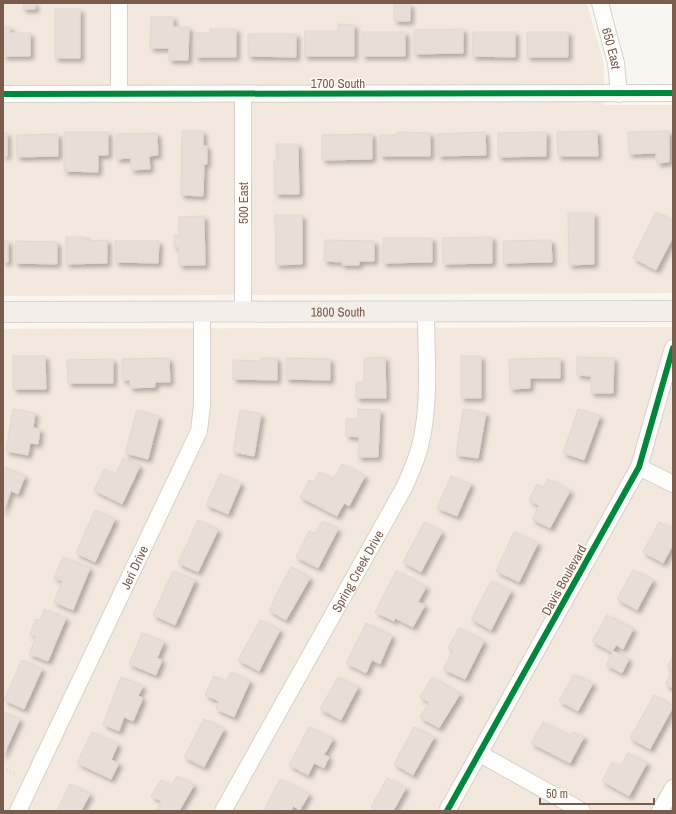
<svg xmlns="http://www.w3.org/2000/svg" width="676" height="814" font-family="'Archivo Narrow',sans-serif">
	<defs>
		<filter id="shadow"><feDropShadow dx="3.5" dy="3.5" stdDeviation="2" flood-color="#0004"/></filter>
	</defs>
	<rect width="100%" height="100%" fill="#f9f5f0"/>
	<path fill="#f2e8de" d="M3,3H587L604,65V105H673V293L3,296Z
		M673,327V811H3V329Z"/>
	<path fill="#e6ded7" stroke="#e2d8d2" filter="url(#shadow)" d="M23,3H35V9H23Z
		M394,4H410V21H394Z
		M55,9H80V58H55Z
		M151,17H173V27H189L188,60H169V48H150Z
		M338,24L354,25V56H304L305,31H338Z
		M3,27H10V33H30V56H3Z
		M210,29H236V57H195V33H210Z
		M463,29V53L414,54V30Z
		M362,32H405V56H362Z
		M473,32H515V57L472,56Z
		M527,32H568V57H527Z
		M248,34H296V57L248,56Z
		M182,131H203V146H207V164H204L203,196L181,195Z
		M597,131L598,156H558L557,132Z
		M669,131V162L657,163L656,153L629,154L628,132Z
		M64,132H108V155H98V172L64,171Z
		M397,132L430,133V156H380V135H397Z
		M485,132L486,155L438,156L437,134Z
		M546,132V156L498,157V133Z
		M3,133H7V156H3Z
		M157,133L158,155L149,156L150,169L131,170V158L116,159V134Z
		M58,134V156L17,157L16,135Z
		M372,134V159L322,160V135Z
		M276,144H298L299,194H275L274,160H277Z
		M656,212L673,221V237L656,270L633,258Z
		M568,213H594V264L569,265Z
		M275,215H302V264L276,265Z
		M204,216L205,265H179V247H174V235H179V217Z
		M66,237H86V241L107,240V263L66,264Z
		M492,237V263L443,264L442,238Z
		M383,238H432V262L383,263Z
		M325,240L374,241V261H359V265H342V262L324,261Z
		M551,240L552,262L503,263V241Z
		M3,241H8V262H3Z
		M16,241L57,242V264L15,263Z
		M115,241H159L158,263L115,262Z
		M13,356H45L46,389H13Z
		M461,356H481V398H461Z
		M385,357L386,398H356V382H364V358Z
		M577,357L614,358L613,393H591V376L577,375Z
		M169,358L170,382H155V387L130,388V380H122V359Z
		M261,358H277V380L233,379V360L261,361Z
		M286,358L330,359V380L286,379Z
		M560,358V378H530V388L510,389L509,359Z
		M113,359V383H68L67,360Z
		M13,409L35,413L33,428L40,429L38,444L30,443L28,455L6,451Z
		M358,409L380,410L378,457H358L359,437L346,436V419H358Z
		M463,409L486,413L478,458L456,455Z
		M578,409L600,416L584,460L563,453Z
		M137,410L159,416L148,459L125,453Z
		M240,410L261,414L254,456L233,452Z
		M123,458L140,466L122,504L94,490L104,469L116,475Z
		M342,464L365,476L349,506L344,503L337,516L300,497L309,480L314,483L319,472L333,479Z
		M3,467L25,476L18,494L11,491L3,512Z
		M220,474L241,483L228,514L206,505Z
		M451,476L471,484L457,516L437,508Z
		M548,479L570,491L550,528L532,519L539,506L529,500L537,484L543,488Z
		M95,510L115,519L95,562L76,553Z
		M198,520L218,530L198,572L178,563Z
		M322,521L338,529L318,568L296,557L309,531L315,534Z
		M424,522L442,532L421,572L403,562Z
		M659,522L673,529V545L663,563L643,552Z
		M514,532L538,543L519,582L496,571Z
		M63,557L90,568L73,610L54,602L62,581L54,578Z
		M291,567L310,578L286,620L269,610L275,599L274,598Z
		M633,570L653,580L637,610L617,599Z
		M173,571L195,580L175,625L153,615Z
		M396,571L426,587L418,602L425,605L413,627L395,618L394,621L375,612Z
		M491,581L511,591L491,630L471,619Z
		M44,609L66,618L48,661L29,654L36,637L30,634L36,619L40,620Z
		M607,615L633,629L623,649L616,645L612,652L592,641Z
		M260,620L280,630L259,671L238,660Z
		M366,623L392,636L380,664L372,660L366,673L346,663Z
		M459,628L484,641L465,679L443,669L453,651L448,648Z
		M142,633L164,642L157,658L162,660L156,675L129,664Z
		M613,651L629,659L622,673L606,665Z
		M673,656V688L665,684L672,670L667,667Z
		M22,660L42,669L24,709L4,700Z
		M231,672L250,681L234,717L216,709L219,701L205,695L214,676L226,682Z
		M574,674L593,683L578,711L559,701Z
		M121,677L143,686L138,696L143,698L133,721L124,717L119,731L103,724Z
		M338,677L358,687L341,720L320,709Z
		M432,677L460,694L439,728L420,717L429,702L420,697Z
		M654,695L673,707L650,749L630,738Z
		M3,712L20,719L3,756Z
		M204,719L224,729L204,767L184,757Z
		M543,722L570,736L573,732L584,737L570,763L531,743Z
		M309,727L333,739L324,755L329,757L324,768L314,763L308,775L289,765Z
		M414,727L434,737L413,775L394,764Z
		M92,732L118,744L111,760L119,763L111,779L77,763Z
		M628,753L647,763L629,796L602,781L612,762L620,767Z
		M177,776L194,785L179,811H156L161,801L151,796L161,780L171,785Z
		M387,778L406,788L393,811H376L371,807Z
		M280,779L309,794L300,810L293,806L291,811L264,810Z
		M70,784L90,794L81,811H57Z"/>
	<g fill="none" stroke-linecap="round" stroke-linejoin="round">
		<g stroke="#d7d1cb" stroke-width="18">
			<g id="minor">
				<path d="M119,3V94"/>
				<path id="s1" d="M600,3L616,63L619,94"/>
				<path d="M3,94L673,93"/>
				<path d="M243,94V312"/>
				<path d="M639,467L673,484"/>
				<path d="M480,754L582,811"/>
				<path id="s2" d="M18,811L199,431L202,405V312"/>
				<path id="s3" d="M223,811L405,486C410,473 417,460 420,446C431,403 426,355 426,312"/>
				<path d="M447,811L639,467L673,348"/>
				<path d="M660,811L673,788"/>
			</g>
		</g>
		<g stroke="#dad1cc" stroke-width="22">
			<g id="major">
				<path id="s4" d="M3,312L673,311"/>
			</g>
		</g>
		<path stroke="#dcd5d0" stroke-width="2.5" stroke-dasharray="1 3" stroke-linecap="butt" d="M3,768L17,775"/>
		<use href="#minor" stroke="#fefefd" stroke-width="16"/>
		<use href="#major" stroke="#f3eee8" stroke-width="20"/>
		<g stroke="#fffaf3" stroke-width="8">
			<path id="cycleway" d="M3,94L673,93
				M447,811L639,467L673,348"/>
		</g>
		<use href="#cycleway" stroke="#00873e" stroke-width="6"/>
	</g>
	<g text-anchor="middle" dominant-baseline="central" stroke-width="3" stroke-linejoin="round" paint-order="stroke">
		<g font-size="13" fill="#7a5c4d" stroke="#fffaf3">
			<text stroke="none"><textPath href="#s1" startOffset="47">650 East</textPath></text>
			<text x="338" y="83">1700 South</text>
			<text transform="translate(243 203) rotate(-90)">500 East</text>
			<text stroke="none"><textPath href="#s4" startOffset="335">1800 South</textPath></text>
			<text stroke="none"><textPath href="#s2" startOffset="270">Jeri Drive</textPath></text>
			<text stroke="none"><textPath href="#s3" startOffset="275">Spring Creek Drive</textPath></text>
			<text transform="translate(564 580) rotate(-61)">Davis Boulevard</text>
		</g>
	</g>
	<rect width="676" height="814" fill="none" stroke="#7a5c4d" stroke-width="8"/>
	<path d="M540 798v6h114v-6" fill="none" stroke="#7a5c4d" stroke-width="2"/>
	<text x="546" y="798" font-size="12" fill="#7a5c4d" stroke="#fffaf3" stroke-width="3" paint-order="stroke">50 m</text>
</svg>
